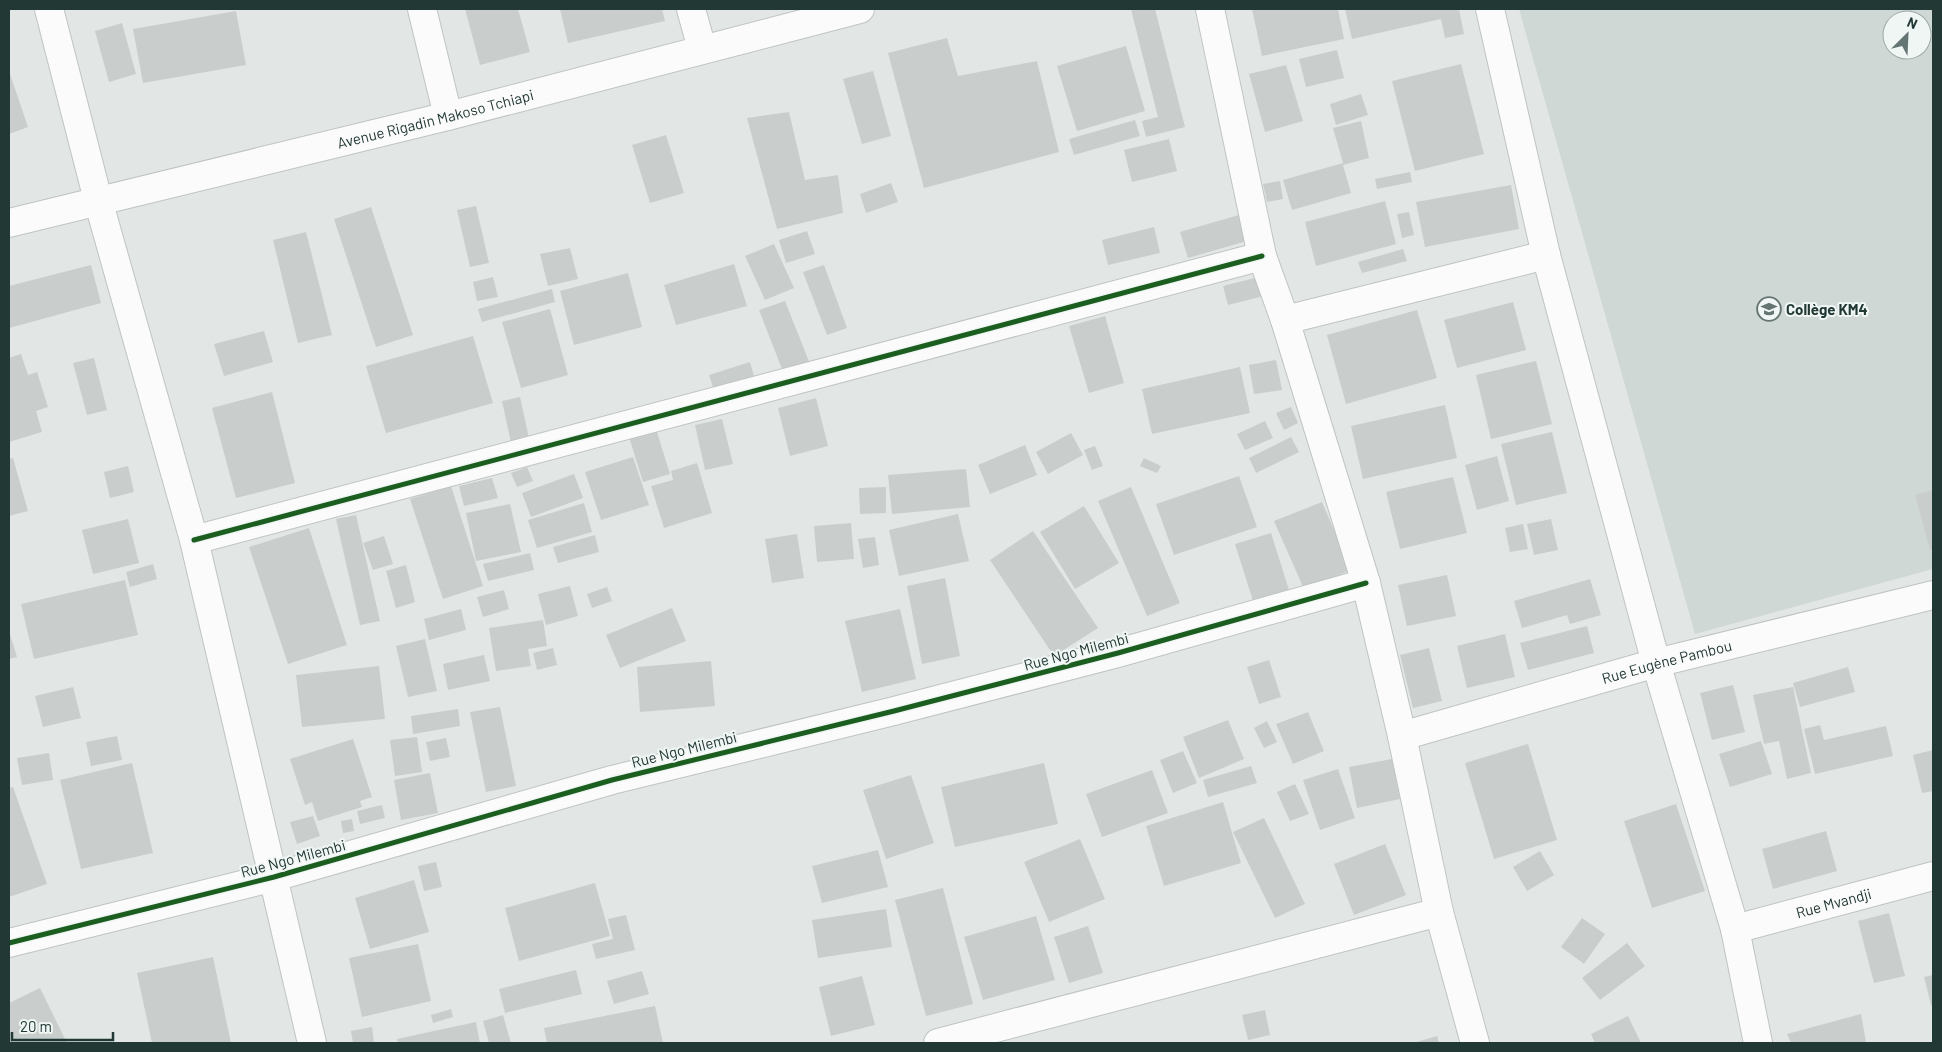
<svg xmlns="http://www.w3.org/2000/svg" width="1942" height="1052" font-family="Barlow,sans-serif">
	<rect width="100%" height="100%" fill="#e2e7e5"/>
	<path fill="#d0d8d5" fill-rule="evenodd" d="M1519,9H1933V569L1695,634ZM1892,20H1922V50H1892Z"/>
	<path fill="#c9cecd" d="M465,9H518L530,52L480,65Z
		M560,9H662L665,21L568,43Z
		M1131,9H1155L1185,127L1146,137L1142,121L1158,117Z
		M1252,9H1338L1344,39L1262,56Z
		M1345,9H1459L1464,34L1445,38L1441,19L1352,39Z
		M236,11L246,65L143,83L133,29Z
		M122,23L136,74L109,82L95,31Z
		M947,38L958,76L1037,61L1059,152L924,188L888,53Z
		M1126,46L1145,111L1077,131L1057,66Z
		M1337,50L1344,78L1306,87L1299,59Z
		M1461,64L1484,154L1415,171L1392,81Z
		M1286,65L1303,121L1265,132L1249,74Z
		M9,71L28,127L9,134Z
		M873,71L891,136L862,144L843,79Z
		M1361,94L1368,115L1336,125L1330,104Z
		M789,112L805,180L838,175L843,213L777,229L747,118Z
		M1135,120L1140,136L1074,155L1069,139Z
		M1361,121L1369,158L1343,165L1351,193L1292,210L1283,180L1343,163L1333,128Z
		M666,135L684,193L650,203L632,145Z
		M1169,139L1177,171L1132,182L1124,150Z
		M1410,172L1412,182L1377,189L1375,179Z
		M1280,181L1283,199L1267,202L1263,184Z
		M891,183L898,202L866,213L860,194Z
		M1511,185L1519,229L1425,247L1416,202Z
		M1385,201L1396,244L1316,266L1305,222Z
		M476,206L489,263L470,267L457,210Z
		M371,207L413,335L376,347L334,219Z
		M1409,212L1414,235L1402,238L1397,214Z
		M1239,215L1247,241L1188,258L1180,232Z
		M1154,227L1160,253L1108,265L1102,240Z
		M807,231L815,254L786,263L779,240Z
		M306,232L332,335L298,343L273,240Z
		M774,244L794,288L765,300L745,256Z
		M570,248L578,279L548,286L540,254Z
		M1403,249L1407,261L1362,273L1358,262Z
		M734,264L747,306L676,325L664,285Z
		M91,265L101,303L9,328V286Z
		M824,265L847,328L827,335L803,272Z
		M628,273L642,327L574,345L560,291Z
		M493,277L498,297L477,301L473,282Z
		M1259,277L1264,296L1228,305L1223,286Z
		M552,289L555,302L482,322L478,309Z
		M785,301L810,364L784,374L759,310Z
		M1513,302L1526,350L1457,368L1444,320Z
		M550,309L568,375L521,388L502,322Z
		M1417,310L1437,378L1346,404L1327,335Z
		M1105,316L1124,383L1089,393L1069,326Z
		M264,331L273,362L224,376L214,344Z
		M473,336L493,403L386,433L366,366Z
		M21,354L28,375L37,372L48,407L36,411L42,432L9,442V358Z
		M94,358L107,410L87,415L73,363Z
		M1276,360L1282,390L1254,394L1249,365Z
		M1536,361L1552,424L1491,439L1476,375Z
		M750,362L756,383L716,396L709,375Z
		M1240,367L1250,413L1152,434L1142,389Z
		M272,392L295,483L236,498L212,408Z
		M520,397L529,438L511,443L502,401Z
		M816,398L828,446L790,456L778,408Z
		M1445,405L1457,458L1363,479L1351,426Z
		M1291,407L1298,423L1284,430L1276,413Z
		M722,419L733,464L705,470L695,425Z
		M1265,421L1273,438L1245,450L1237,434Z
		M656,429L670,474L643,482L629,437Z
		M1552,432L1567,493L1516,505L1501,444Z
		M1071,433L1083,455L1048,474L1036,452Z
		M1291,437L1299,452L1256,473L1249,458Z
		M1025,445L1037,475L990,494L978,465Z
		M1095,446L1103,466L1092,470L1084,450Z
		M1497,456L1509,501L1477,510L1465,465Z
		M633,457L649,505L601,520L585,472Z
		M13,458L28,511L9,516V459Z
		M1144,458L1161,466L1157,473L1140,466Z
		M697,463L712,513L664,528L651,486L673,480L671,471Z
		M128,466L134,492L110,498L104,472Z
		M527,467L533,481L517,487L511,473Z
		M966,469L970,507L892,514L888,475Z
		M574,474L583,498L531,517L522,493Z
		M1239,476L1257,527L1174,555L1156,504Z
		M1453,477L1467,533L1400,549L1386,492Z
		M492,478L498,498L464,506L459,486Z
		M451,486L483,586L443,599L410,499Z
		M886,487V513L860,514L859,488Z
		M1131,487L1180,603L1147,616L1098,501Z
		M1933,490V549L1930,550L1915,495Z
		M1322,502L1351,570L1304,589L1274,521Z
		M584,503L592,532L537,548L528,520Z
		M510,504L521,552L476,561L466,513Z
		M1084,506L1119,563L1075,589L1040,532Z
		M958,514L969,561L899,576L889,530Z
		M356,515L380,621L360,625L336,519Z
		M128,519L139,563L93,574L82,530Z
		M1551,519L1558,550L1534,555L1527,524Z
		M851,523L854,559L817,562L814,526Z
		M1523,524L1528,549L1510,552L1505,528Z
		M309,528L347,645L288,664L249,547Z
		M1033,531L1098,628L1054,656L990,560Z
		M1271,533L1289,590L1253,601L1235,544Z
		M797,534L804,578L772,583L765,539Z
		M595,535L599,552L558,563L553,547Z
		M384,536L393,564L373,570L363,543Z
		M875,537L879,565L863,568L858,539Z
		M530,553L534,570L488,581L483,564Z
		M153,564L157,579L130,587L126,572Z
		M406,565L415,602L396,608L386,571Z
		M1447,575L1456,616L1407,626L1398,585Z
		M945,578L960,656L922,664L907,586Z
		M1590,579L1601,615L1570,624L1567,615L1522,628L1514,601Z
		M125,580L138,635L34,659L21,604Z
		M570,586L578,616L546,625L538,594Z
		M607,587L612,601L592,608L587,594Z
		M504,590L509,609L483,617L477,597Z
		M672,608L686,641L620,668L606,635Z
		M461,609L466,630L429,640L424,619Z
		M900,609L916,679L862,692L845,621Z
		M543,620L547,646L528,649L531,666L496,671L489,628Z
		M1587,626L1594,653L1528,670L1520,643Z
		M9,631L17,657L9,659Z
		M1505,634L1515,677L1467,688L1457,646Z
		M425,639L437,691L408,697L396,646Z
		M553,648L557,665L537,670L533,653Z
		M1429,648L1442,701L1413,708L1400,655Z
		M484,655L490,681L448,690L443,664Z
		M1269,660L1281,697L1259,704L1247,667Z
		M711,661L715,706L640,712L637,667Z
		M379,666L385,719L302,727L296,675Z
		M1848,667L1855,692L1800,707L1793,683Z
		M1733,685L1745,732L1712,740L1700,693Z
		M73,687L81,718L43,727L35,696Z
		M1793,687L1811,773L1787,779L1779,741L1764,744L1753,695Z
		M500,707L516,786L486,792L470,712Z
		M458,709L460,726L413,734L411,716Z
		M1308,712L1324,751L1293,764L1276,724Z
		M1228,720L1244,759L1199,778L1183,737Z
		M1267,721L1277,742L1264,748L1254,728Z
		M1820,725L1824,740L1886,726L1893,756L1815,774L1804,729Z
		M117,736L122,760L91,766L86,742Z
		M417,737L422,772L395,776L390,740Z
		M446,738L450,757L430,761L426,742Z
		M353,739L372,797L360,801L362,807L318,821L312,802L305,805L290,759Z
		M1761,741L1772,774L1730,787L1719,754Z
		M1528,744L1557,840L1494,859L1465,763Z
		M1933,750V791L1922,793L1913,755Z
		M1183,751L1197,783L1173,793L1160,760Z
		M49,753L53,780L22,785L17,758Z
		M1392,759L1400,799L1357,808L1349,767Z
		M132,763L153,853L81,869L60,780Z
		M1044,763L1058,824L955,847L941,787Z
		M1251,766L1257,783L1208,797L1203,780Z
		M1338,769L1355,818L1320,830L1303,780Z
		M1152,770L1168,813L1102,837L1086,794Z
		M430,773L438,813L401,820L394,780Z
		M911,775L934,843L886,859L863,790Z
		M1295,784L1309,814L1290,821L1277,792Z
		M13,787L47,884L9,897V788Z
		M1223,802L1241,863L1164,886L1146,826Z
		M1676,804L1705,891L1652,908L1624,821Z
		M382,805L385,818L360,824L357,811Z
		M313,816L320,836L297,844L290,822Z
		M1264,818L1305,904L1275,918L1233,832Z
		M352,819L354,831L343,833L341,821Z
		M1826,831L1837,871L1773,889L1762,849Z
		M1080,839L1105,899L1049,922L1024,862Z
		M1385,844L1406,895L1354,915L1334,864Z
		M878,850L888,887L822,903L812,866Z
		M1540,851L1554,875L1527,891L1513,867Z
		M436,862L442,887L424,891L418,866Z
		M414,880L429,932L370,949L355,898Z
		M595,883L610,936L519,961L505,908Z
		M943,888L973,1004L926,1016L895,900Z
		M886,909L892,947L818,958L812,920Z
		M1889,913L1905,976L1874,983L1858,921Z
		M626,915L635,950L596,959L592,944L613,939L608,919Z
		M1036,916L1055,980L983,1000L964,937Z
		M1582,918L1605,934L1584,964L1561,947Z
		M1088,926L1103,973L1069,983L1054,937Z
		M1627,943L1645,966L1600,1000L1582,978Z
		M418,944L431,1001L362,1017L349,958Z
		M213,957L231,1043H152L137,973Z
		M576,970L582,994L505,1013L499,989Z
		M642,971L649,994L614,1004L607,981Z
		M1933,975V1004L1931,1005L1924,977Z
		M862,976L875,1025L831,1036L819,987Z
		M40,988L67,1043H9V1003Z
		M655,1006L663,1043H547L544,1028Z
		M451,1009L453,1017L433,1023L431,1015Z
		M1265,1010L1270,1035L1248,1040L1242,1015Z
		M1861,1014L1866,1042L1861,1043H1791L1787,1034Z
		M503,1015L511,1043H489L483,1021Z
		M1628,1016L1641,1043H1595L1591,1034Z
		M476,1022L480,1043H398L397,1039Z
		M372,1027L374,1043H353L351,1031Z
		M1437,1036L1439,1043H1413Z"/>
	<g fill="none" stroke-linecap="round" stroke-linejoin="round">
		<g stroke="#bfc4c2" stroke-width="30">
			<g id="minor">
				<path d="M49,9L98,200L194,540L312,1043"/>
				<path d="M422,9L448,116"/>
				<path d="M691,9L702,49"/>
				<path d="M1210,9L1262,256L1285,320L1366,583L1402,736L1439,912L1475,1043"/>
				<path d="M1490,9L1546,255L1656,663L1735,929L1758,1043"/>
				<path id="s1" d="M9,223L448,116L860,9"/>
				<path d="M1285,320L1546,255"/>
				<path d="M194,540L1262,256"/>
				<path id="s2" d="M1402,736L1656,663L1933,595"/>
				<path id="s3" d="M1735,929L1933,876"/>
				<path d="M9,943L274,877L612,780L894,711L1118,653L1366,583"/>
				<path d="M938,1043L1439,912"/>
			</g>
		</g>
		<use href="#minor" stroke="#fbfbfb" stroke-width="28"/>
		<g stroke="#f0f6f4" stroke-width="8">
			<path id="cycleway" d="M194,540L1262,256
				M9,943L274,877L612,780L894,711L1118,653L1366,583"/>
		</g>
		<use href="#cycleway" stroke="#1b5e20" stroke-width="5"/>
	</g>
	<defs>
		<g id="school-ring" transform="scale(1.25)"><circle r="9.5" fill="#f0f6f4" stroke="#657573" stroke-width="1.5"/><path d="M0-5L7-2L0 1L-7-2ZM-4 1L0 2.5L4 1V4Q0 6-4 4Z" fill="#657573"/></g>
	</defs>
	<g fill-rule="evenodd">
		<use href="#school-ring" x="1769" y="309"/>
	</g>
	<g text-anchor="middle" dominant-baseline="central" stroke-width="4" stroke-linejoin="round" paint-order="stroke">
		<g font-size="15" fill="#223835" stroke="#f0f6f4">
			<text stroke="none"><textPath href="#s1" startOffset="439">Avenue Rigadin Makoso Tchiapi</textPath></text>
			<text transform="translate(1076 651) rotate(-15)">Rue Ngo Milembi</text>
			<text stroke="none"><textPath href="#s2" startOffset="275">Rue Eugène Pambou</textPath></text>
			<text transform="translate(684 749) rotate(-14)">Rue Ngo Milembi</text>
			<text transform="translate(293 858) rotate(-15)">Rue Ngo Milembi</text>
			<text stroke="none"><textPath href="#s3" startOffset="102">Rue Mvandji</textPath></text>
		</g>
		<g font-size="15" font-weight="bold" fill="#223835" stroke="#f0f6f4" text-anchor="start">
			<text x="1786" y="309">Collège KM4</text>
		</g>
	</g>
	<rect width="1942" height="1052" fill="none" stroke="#223835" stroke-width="20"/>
	<g transform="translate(1907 35) rotate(24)"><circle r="24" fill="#f0f6f4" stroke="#9eaaa8"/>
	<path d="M0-4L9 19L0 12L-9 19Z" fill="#657573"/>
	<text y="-8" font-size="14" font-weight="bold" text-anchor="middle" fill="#223835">N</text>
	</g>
	<path d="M12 1032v8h101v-8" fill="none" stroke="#223835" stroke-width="2.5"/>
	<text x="20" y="1032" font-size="15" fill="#223835" stroke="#f0f6f4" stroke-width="4" paint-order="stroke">20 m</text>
</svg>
